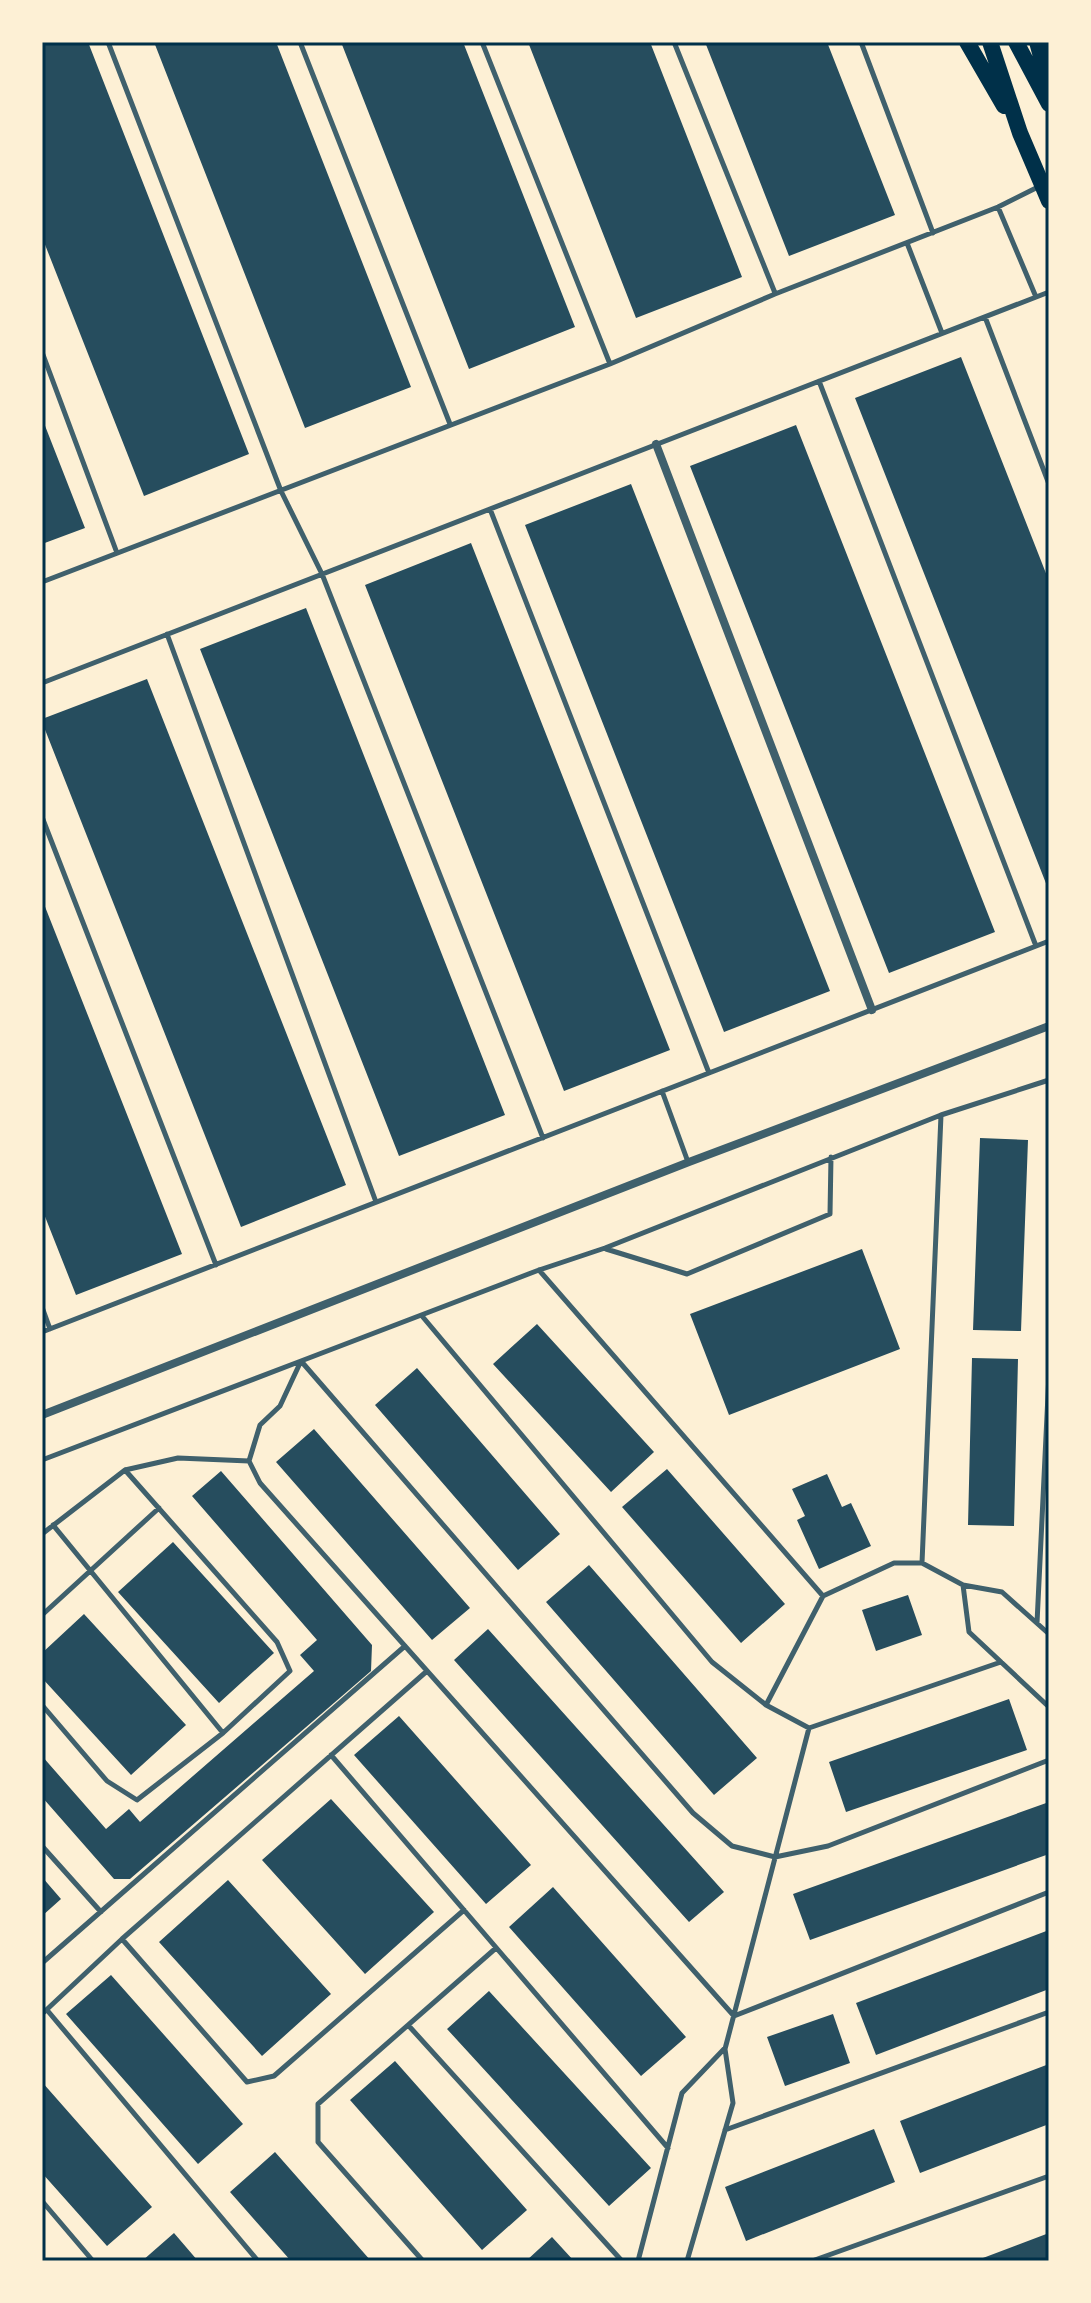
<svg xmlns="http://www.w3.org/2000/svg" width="1091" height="2303" font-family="Roboto,sans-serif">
	<rect width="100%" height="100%" fill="#fdf0d5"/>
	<path fill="#264d5e" d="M42,42H88L249,454L144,496L42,237Z
		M154,42H276L411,387L305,428Z
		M341,42H463L575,327L469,369Z
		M528,42H650L742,277L636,318Z
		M705,42H827L895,215L789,256Z
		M961,357L1049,581V891L855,398Z
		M42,418L85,528L42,544Z
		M796,425L995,932L889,973L690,466Z
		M631,484L830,991L724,1032L525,525Z
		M471,543L670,1050L564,1091L365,585Z
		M306,608L505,1115L399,1156L200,649Z
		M147,679L346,1185L241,1227L42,722V719Z
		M42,899L182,1254L76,1295L42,1209Z
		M980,1138L1028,1140L1021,1331L973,1330Z
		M862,1249L900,1349L729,1415L690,1314Z
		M537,1324L654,1452L611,1492L493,1364Z
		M972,1358L1018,1359L1014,1526L968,1525Z
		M417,1368L560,1534L518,1570L375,1405Z
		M314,1429L470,1608L432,1640L276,1462Z
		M667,1469L785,1604L741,1643L622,1507Z
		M221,1471L372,1645L371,1671L130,1879H114L42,1797V1756L106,1829L129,1809L140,1822L314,1671L300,1655L317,1640L192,1496Z
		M827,1474L842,1507L851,1503L871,1546L819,1569L797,1520L805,1516L792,1489Z
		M173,1542L274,1653L219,1703L118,1592Z
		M589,1565L757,1758L714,1795L546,1602Z
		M908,1595L922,1635L876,1651L862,1610Z
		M84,1614L186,1725L131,1775L42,1678V1653Z
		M488,1629L724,1892L689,1922L454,1660Z
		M1009,1699L1027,1750L846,1812L829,1762Z
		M399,1716L531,1865L486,1904L354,1755Z
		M331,1799L434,1912L365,1974L262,1860Z
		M1049,1802V1854L810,1940L793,1894Z
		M42,1877L61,1899L42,1916Z
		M228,1880L331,1994L262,2056L159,1942Z
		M553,1887L686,2037L641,2076L509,1927Z
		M1049,1930V1989L876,2055L856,2003Z
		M111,1975L243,2124L198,2164L66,2014Z
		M489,1991L651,2168L609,2206L447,2029Z
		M833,2014L850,2063L785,2086L767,2037Z
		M395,2061L527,2210L482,2250L350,2100Z
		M1049,2064V2124L920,2173L900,2121Z
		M42,2082L152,2207L107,2246L42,2173Z
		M874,2129L895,2182L746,2241L725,2187Z
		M275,2152L371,2261H291L230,2192Z
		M174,2233L198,2261H142Z
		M1049,2233V2261H975Z
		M552,2237L574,2261H526Z"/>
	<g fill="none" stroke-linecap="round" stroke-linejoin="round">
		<path stroke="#3f606c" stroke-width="5" d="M108,42L281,491L322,574L543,1138
			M300,42L450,424
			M482,42L610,364
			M674,42L775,293
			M861,42L933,233
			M998,207L1036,297
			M907,243L942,333
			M985,317L1049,484
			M42,352L117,553
			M819,381L1036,946
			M490,509L709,1073
			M42,582L610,364L775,294L998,207L1038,187
			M167,634L376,1202
			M42,683L1049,292
			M42,817L216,1265
			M1049,1080L941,1115L605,1248L539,1270L301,1361L280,1406L260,1425L249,1461L260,1483L734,2016L1049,1892
			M662,1091L688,1162
			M606,1249L687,1274L830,1214L831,1157
			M539,1270L823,1596
			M42,1307L50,1329
			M422,1316L712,1662L766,1705L809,1728L1001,1662
			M42,1332L1049,941
			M42,1460L301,1361L693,1813L732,1846L775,1857L828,1846L1049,1760
			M53,1525L223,1733
			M42,1534L125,1470L178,1458L249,1461
			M922,1563L941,1115
			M963,1585L969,1632L1049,1707
			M42,1615L159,1508
			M1037,1623L1049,1374
			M42,1705L107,1781L137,1800L223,1733L290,1671L277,1642L125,1470
			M766,1705L823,1596L894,1563H922L963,1585L1002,1592L1049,1634
			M331,1755L668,2148
			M42,1846L101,1912
			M122,1939L247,2082L274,2076L464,1910
			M42,1963L405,1646
			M47,2010L258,2261
			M42,2014L122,1939L427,1671
			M408,2025L622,2261
			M725,2130L1049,2012
			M42,2201L93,2261
			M423,2261L318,2142V2104L496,1948
			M638,2261L682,2093L724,2049
			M687,2261L733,2103L725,2049L809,1728
			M812,2261L1049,2176"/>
		<path stroke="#3f606c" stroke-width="8" d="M656,444L872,1010
			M42,1415L689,1162L1049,1026"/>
		<path stroke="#003049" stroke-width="16" d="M967,42L1004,106
			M990,42L1020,133L1049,201
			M1016,42L1049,104
			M1037,42L1049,86"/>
	</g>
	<rect width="1091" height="2303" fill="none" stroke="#fdf0d5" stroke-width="88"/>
	<rect x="44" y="44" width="1003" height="2215" fill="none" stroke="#003049" stroke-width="3"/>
</svg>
